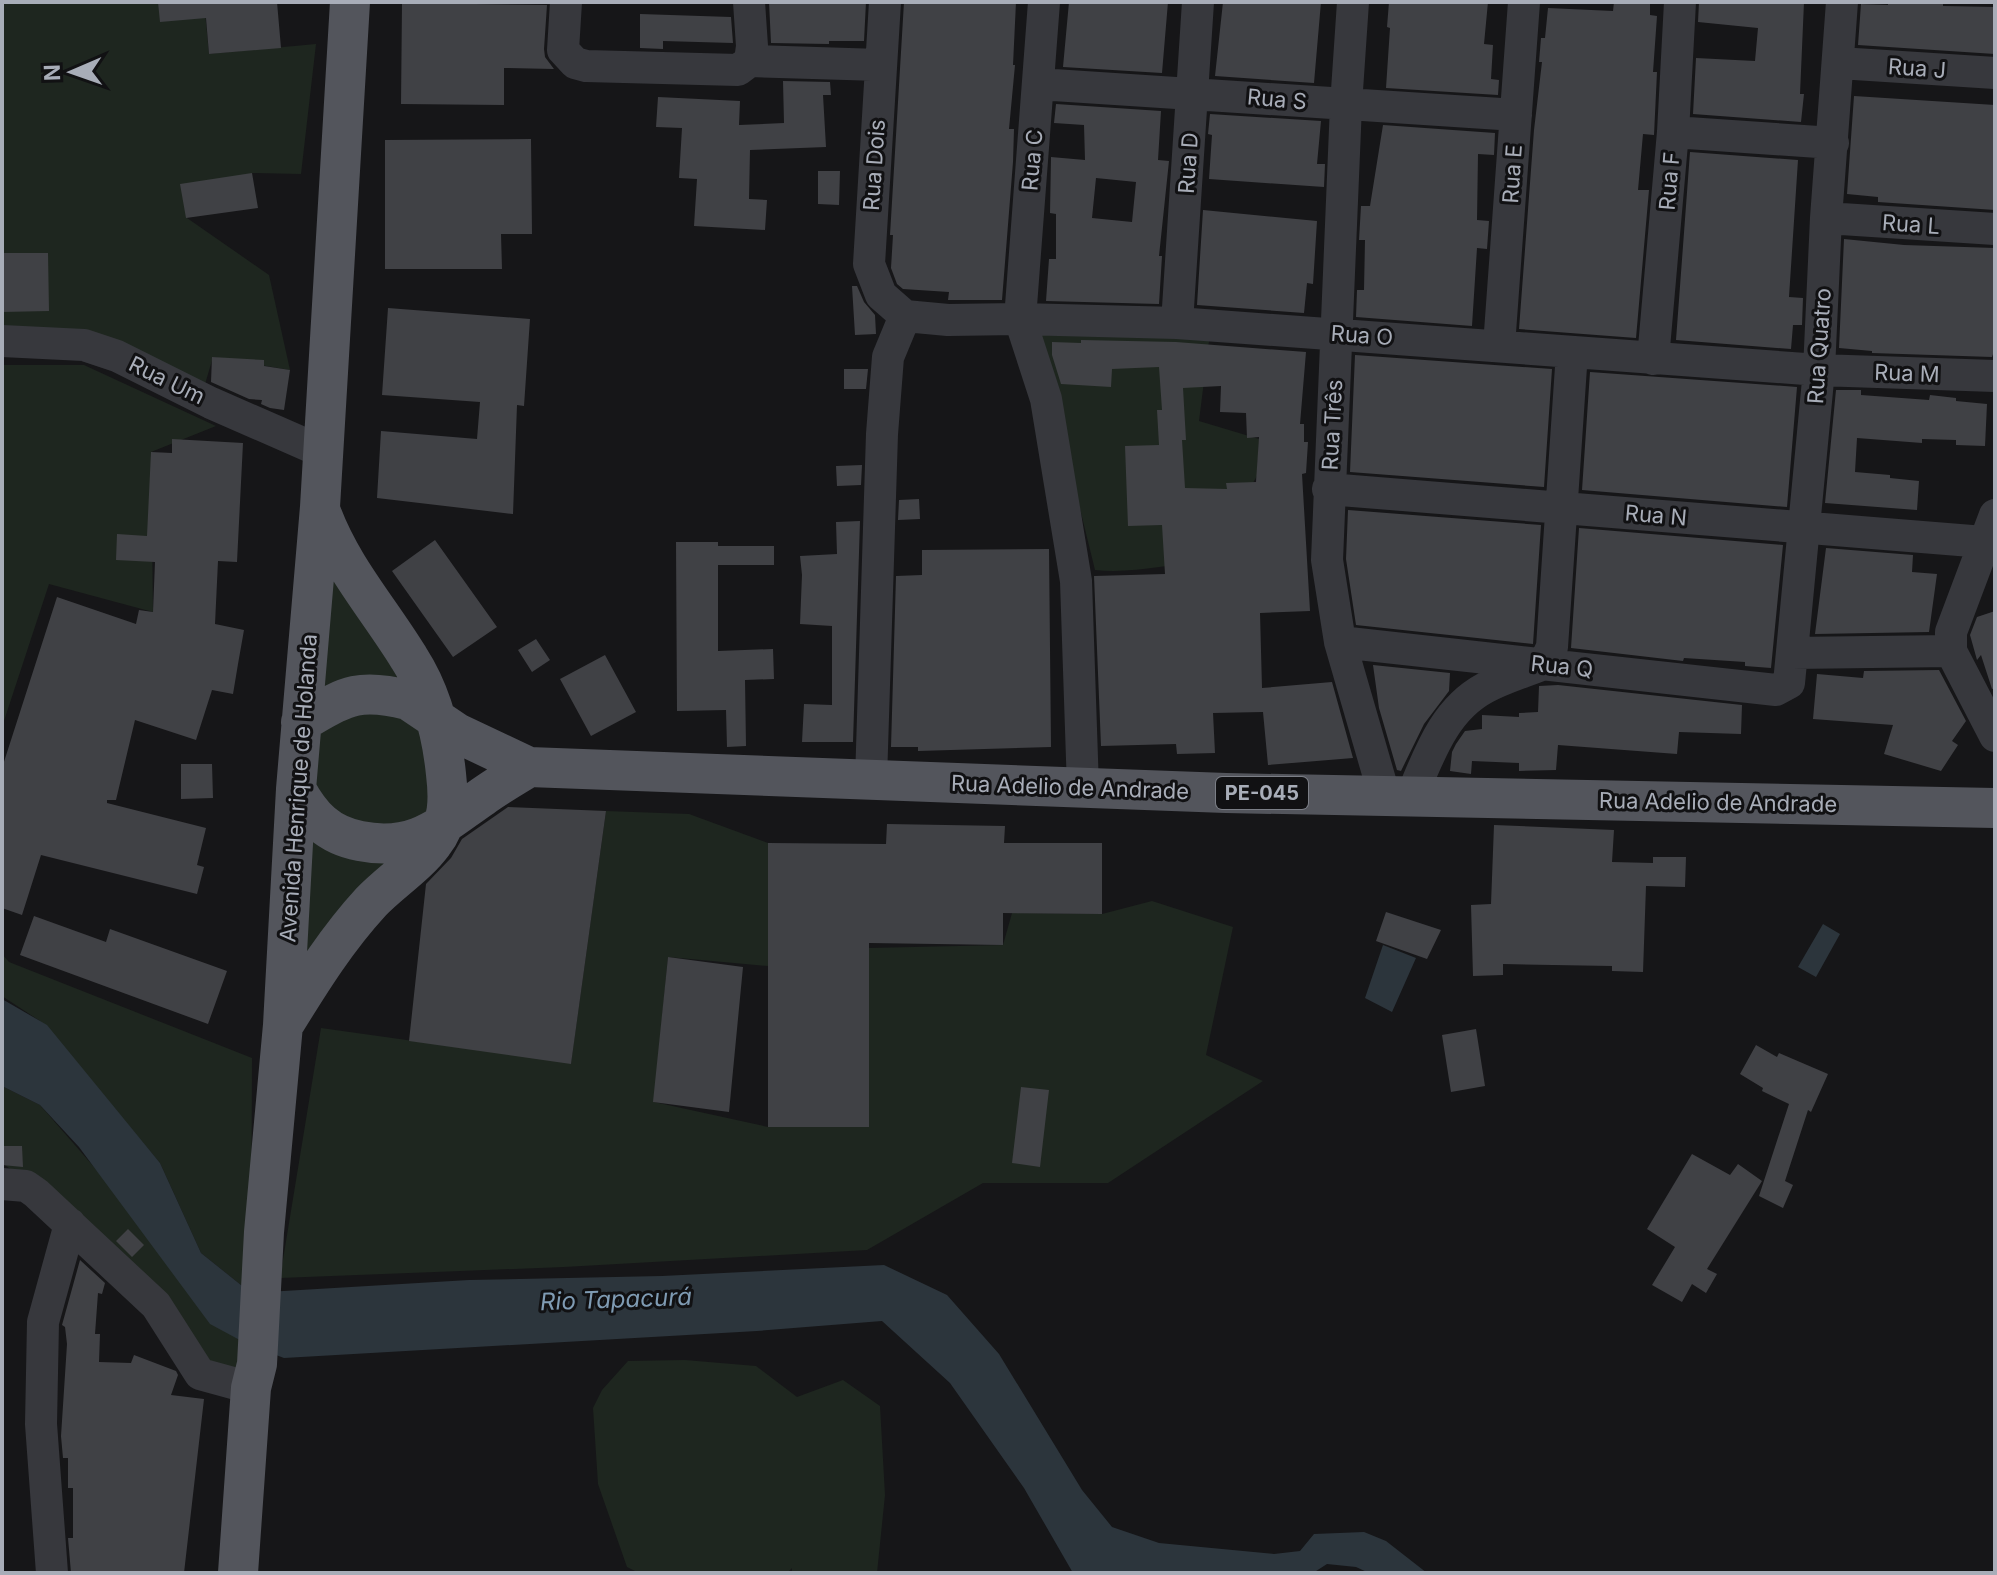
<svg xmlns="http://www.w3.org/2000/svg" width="1997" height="1575" font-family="Inter,sans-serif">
	<rect width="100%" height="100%" fill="#161618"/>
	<path fill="#1e261f" d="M2,2H204L209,54L316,44L301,174L252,173L187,218L269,275L290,370L213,357L203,391L2,326Z
		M1036,329L1210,333L1199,421L1259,439L1257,476L1206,562C1168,564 1132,574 1095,570Z
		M2,365H84L216,426L151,452L153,612L49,584L2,727Z
		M322,524L422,692L319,707Z
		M353,699L433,720L430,820L334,829L306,783L326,712Z
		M301,806L395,852L290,982Z
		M606,811L689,814L768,843V966L668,957L654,1102L768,1127H869V948L1003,945L1012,913L1102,914L1152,901L1233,927L1206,1055L1263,1081L1108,1183H983L867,1250L564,1267L280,1278L321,1028L571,1063Z
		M2,954L9,962L252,1058L251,1293L201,1253L160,1163L40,1021L2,996Z
		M2,1086L40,1105L249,1345L247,1381L203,1371L30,1183L2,1163Z
		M685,1360L756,1366L797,1397L843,1380L880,1406L885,1495L877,1573H792V1568L787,1573H639L627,1567L598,1484L593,1408L602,1390L628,1361Z"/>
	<path fill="#2c353c" d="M1823,924L1840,934L1816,977L1798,967Z
		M1383,945L1416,958L1392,1012L1365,998Z
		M2,999L47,1025L160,1163L201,1253L251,1293L469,1280L662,1276L884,1265L947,1295L999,1354L1082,1490L1112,1527L1159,1543L1274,1554L1300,1551L1314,1534L1364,1532L1386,1541L1427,1573H1369L1356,1567L1327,1564L1313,1573H1073L1024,1488L950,1383L882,1321L757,1331L284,1358L249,1345L210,1324L79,1147L40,1105L2,1086Z"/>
	<path fill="#404145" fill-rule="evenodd" d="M158,2H277L281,48L209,54L206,18L160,22Z
		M769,2H866L864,41H829V44L771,43Z
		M904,2H1016L1013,65H1015L1009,129H1014L1013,162L1002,300H948L949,292L903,289L897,284L891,268L893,235H890Z
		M1069,2H1168L1162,73L1063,67Z
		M1223,2H1321L1314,83L1215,76Z
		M1389,2H1488L1484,44L1493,45L1491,79L1499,80L1498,95L1386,88L1390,28L1387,27Z
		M1614,2H1650V15L1657,16L1653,72H1657L1654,135L1643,134L1638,190H1649L1636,338L1519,329L1534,130L1542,62H1539L1541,38H1545L1548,8L1613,11Z
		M1699,2H1804L1800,94H1804L1801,122L1693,114L1696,58L1755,61L1758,28L1698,22Z
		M1888,2L1943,3V6L1995,7V54L1858,45L1861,4L1888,5Z
		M402,3L547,5L544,49L545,57L554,69L504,68V105L401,104Z
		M640,14L731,17L733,43L663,41V49L640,48Z
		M783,81L830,82L831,95H823L826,147L750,150L749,199L767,200L765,230L694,226L697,179L679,178L682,128L656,127L658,97L740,101L739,125L784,123Z
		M1854,96L1995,105V210L1878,202V197L1847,194Z
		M1056,104L1161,111L1158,160L1169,161L1159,256H1162L1159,304L1046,301L1049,259H1056V214L1050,213L1051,157L1085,160L1084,125L1054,123ZM1096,178L1136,182L1132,222L1092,218Z
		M1210,114L1321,121L1317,164H1325L1324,187L1209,179L1212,135L1208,134Z
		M1383,125L1495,133L1494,155L1478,154L1477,220L1489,221L1487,249L1477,248L1472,326L1356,317L1357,290H1364L1365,240H1359L1361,206H1370Z
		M531,139L532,234H501L502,269H385V140Z
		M1690,152L1798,160L1789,297L1803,298L1802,325H1793L1791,349L1676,340Z
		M818,171H840L839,205L818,204Z
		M252,173L258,208L186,218L180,184Z
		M1203,210L1317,221L1313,284L1307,283L1304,313L1197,305Z
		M1844,239L1904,245L1995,248V348L1992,357L1872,353V351L1839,348Z
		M2,253H48L49,311L2,312Z
		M852,286H857L864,302L875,315L876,334L855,335Z
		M388,308L530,319L524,406L517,405L513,514L377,498L381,431L477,439L480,402L382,395Z
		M1081,340L1176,342L1306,352L1300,424H1304V442H1308L1306,473L1302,474L1310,611L1260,613L1262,688L1332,682L1353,758L1268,765L1263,712L1213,713L1215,753L1177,754L1176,744L1101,746L1094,576L1165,574L1162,525L1128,526L1125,446L1159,445L1157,410H1162L1159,367L1112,369L1111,387L1061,384L1052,355V342L1081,343ZM1221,386L1220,412L1246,413L1247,438L1259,437L1256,482L1226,483L1227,489L1185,488L1182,440H1186L1183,388Z
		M1355,355L1552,369L1544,487L1350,472Z
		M212,357L264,360V366L290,370L284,410L270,408L261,404L262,400L249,399L211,382Z
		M844,369H868L866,389H844Z
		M1590,372L1797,387L1787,507L1582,490Z
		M1836,390H1861V395L1929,400L1930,395L1956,398V401L1987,404L1985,446L1956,445V440L1922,439V443L1857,438L1855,472L1890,475V478L1919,481L1917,510L1825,503Z
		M172,439L243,443L237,562L218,561L215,624L244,630L238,664L233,694L212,690L196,740L135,720L116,800H107V803L206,828L197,865L204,867L197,894L41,855L22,915L2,908V768L57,597L136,624L139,610L153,612L155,562L116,560L117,534L147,536L151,452L172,453Z
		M862,465L861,485L837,486L836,466Z
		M919,499L920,519L898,520L899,500Z
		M1348,510L1541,525L1533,644L1356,625L1346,559Z
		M860,521L853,742H802L804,704L832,705V626L800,624L802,575L800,556L837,554L836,522Z
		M1579,528L1783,545L1771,668L1745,666V662L1684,658L1683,661L1571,648Z
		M435,540L497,627L453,657L392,571Z
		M676,542H718V546H774V565H718V651L773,649L774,679L745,680L746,746L727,747L726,710L677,711Z
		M1826,548L1913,555L1912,572L1937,574L1929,632L1815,634Z
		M1049,549L1051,747L918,751V747H891L896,576L922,575V550Z
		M1995,611V688L1992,689L1981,655L1977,660L1970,635L1977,617Z
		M536,639L550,660L532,672L518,650Z
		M605,655L636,712L591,736L560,679Z
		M1373,665L1450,673L1449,691L1424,724L1401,771L1397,770L1379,708Z
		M1939,670L1966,721L1952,741L1958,745L1941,771L1884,754L1893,725L1813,719L1817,674L1863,678L1864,671Z
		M1558,685L1742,705L1741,734L1679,732L1677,754L1558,745L1556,770L1519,771V763L1472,761L1471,774L1450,771L1452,752L1456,744L1465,731L1482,729V715L1519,717V713L1538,712L1539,686Z
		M181,764H212L213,798L181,799Z
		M508,807L606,811L571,1064L409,1041L426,884L451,858L462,839Z
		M887,824L1005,826L1004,843H1102V914L1003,913V945L869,943V1127H768V843L886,844Z
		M1494,825L1614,830L1612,862L1653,863V857H1686L1685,887L1646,886L1643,972L1612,971V966L1503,964V975L1473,976L1471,905L1491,904Z
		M1386,912L1441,930L1427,959L1376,941Z
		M34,916L106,942L110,929L227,971L208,1024L20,955Z
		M668,957L743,967L729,1112L653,1102Z
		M1476,1029L1485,1086L1451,1092L1442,1035Z
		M1756,1045L1777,1057L1779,1053L1828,1074L1811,1112L1808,1110L1785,1181L1793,1185L1783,1208L1759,1196L1789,1104L1762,1091L1763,1088L1740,1074Z
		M1021,1087L1049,1090L1040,1167L1012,1163Z
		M2,1146H22L23,1167L2,1165Z
		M1692,1154L1730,1175L1738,1164L1762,1181L1707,1269L1717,1274L1706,1293L1692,1284L1682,1302L1652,1285L1675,1247L1647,1229Z
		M128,1229L144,1245L132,1257L116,1241Z
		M80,1260L105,1283L102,1294L98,1293L95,1334H100L99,1362L131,1363L134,1355L176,1371L178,1375L171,1395L204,1399L184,1573H71L68,1538H73V1488H68V1458H63L61,1436L67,1344L65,1327L62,1325Z"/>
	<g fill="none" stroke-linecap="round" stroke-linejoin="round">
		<path stroke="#37383d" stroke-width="32" d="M566,2L563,50L575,63L586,66L738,70L750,61L752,46L749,2
			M885,2L869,264L881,295L905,316
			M1044,2L1020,319L1046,399L1076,581L1083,788
			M1353,2L1346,105L1327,560L1340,642L1384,794
			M750,61L880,65
			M1839,63L1995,73
			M1038,84L1516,115
			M1673,132L1833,143
			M1826,218L1995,229
			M905,316L948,320L1020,319L1177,323L1819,370L1995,376
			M1177,323L1198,2
			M2,341L84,345L117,356L211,403L323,452
			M1499,346L1524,2
			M1653,359L1673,132L1680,2
			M1328,489L1984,542
			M1995,515L1951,632V651L1995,736
			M1340,642L1776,690L1789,683L1819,370L1826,218L1842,2
			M1792,653L1951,651
			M871,780L882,434L888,357L905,316
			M1412,795C1429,755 1444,710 1485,688C1503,678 1524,672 1544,664L1552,647L1572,352
			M2,1184L26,1186L36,1193L156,1305L200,1374L251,1388
			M52,1573L41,1424L43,1322L70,1224"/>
		<path stroke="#53555c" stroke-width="40" d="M301,722C345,697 356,687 408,700L457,733L529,767L1226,793L1995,808
			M296,789C311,817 328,835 360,841C415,852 440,826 482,797C497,786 513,777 529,767
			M286,1021C312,979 337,939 371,902C390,882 416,866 433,843C449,823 449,799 446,774C442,734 431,692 409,658C379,609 341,567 321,512
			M238,1573L251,1388L257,1364L264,1232L283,1025L296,789L320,507L350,2"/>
	</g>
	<g text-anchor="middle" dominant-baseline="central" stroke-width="6" stroke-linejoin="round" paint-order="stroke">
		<rect fill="#111113" stroke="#7b7e86" stroke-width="2" x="1216" y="777" width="92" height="32" rx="6"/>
		<g font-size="20" font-weight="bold" fill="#a8adb8">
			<text x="1262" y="793">PE-045</text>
		</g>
		<g font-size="22" fill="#a8adb8" stroke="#111113">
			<text transform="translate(1917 68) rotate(4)">Rua J</text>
			<text transform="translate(1277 99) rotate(5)">Rua S</text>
			<text transform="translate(1032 160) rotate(-85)">Rua C</text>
			<text transform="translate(1188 163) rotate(-86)">Rua D</text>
			<text transform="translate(874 165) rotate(-86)">Rua Dois</text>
			<text transform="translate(1512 174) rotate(-86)">Rua E</text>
			<text transform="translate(1669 181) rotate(-85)">Rua F</text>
			<text transform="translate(1911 224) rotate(4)">Rua L</text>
			<text transform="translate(1362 335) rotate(4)">Rua O</text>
			<text transform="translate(1819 346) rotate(-86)">Rua Quatro</text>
			<text transform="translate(1907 373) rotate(2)">Rua M</text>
			<text transform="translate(167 380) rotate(26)">Rua Um</text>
			<text transform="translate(1332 425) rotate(-87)">Rua Três</text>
			<text transform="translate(1656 515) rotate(5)">Rua N</text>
			<text transform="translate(1562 666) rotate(6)">Rua Q</text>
			<text transform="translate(1070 787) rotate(2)">Rua Adelio de Andrade</text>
			<text transform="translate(298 788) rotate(-86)">Avenida Henrique de Holanda</text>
			<text transform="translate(1718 802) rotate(1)">Rua Adelio de Andrade</text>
		</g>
		<g font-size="24" font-style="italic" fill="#7f9bb3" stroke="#111113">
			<text transform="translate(616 1299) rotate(-2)">Rio Tapacurá</text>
		</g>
	</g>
	<rect width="1997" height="1575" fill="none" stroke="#a8adb8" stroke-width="8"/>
	<g transform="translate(72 72) rotate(268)" stroke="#111113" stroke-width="6" paint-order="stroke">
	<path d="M0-6L14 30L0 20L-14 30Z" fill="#a8adb8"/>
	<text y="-12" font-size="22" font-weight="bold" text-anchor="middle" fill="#a8adb8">N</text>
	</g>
</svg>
